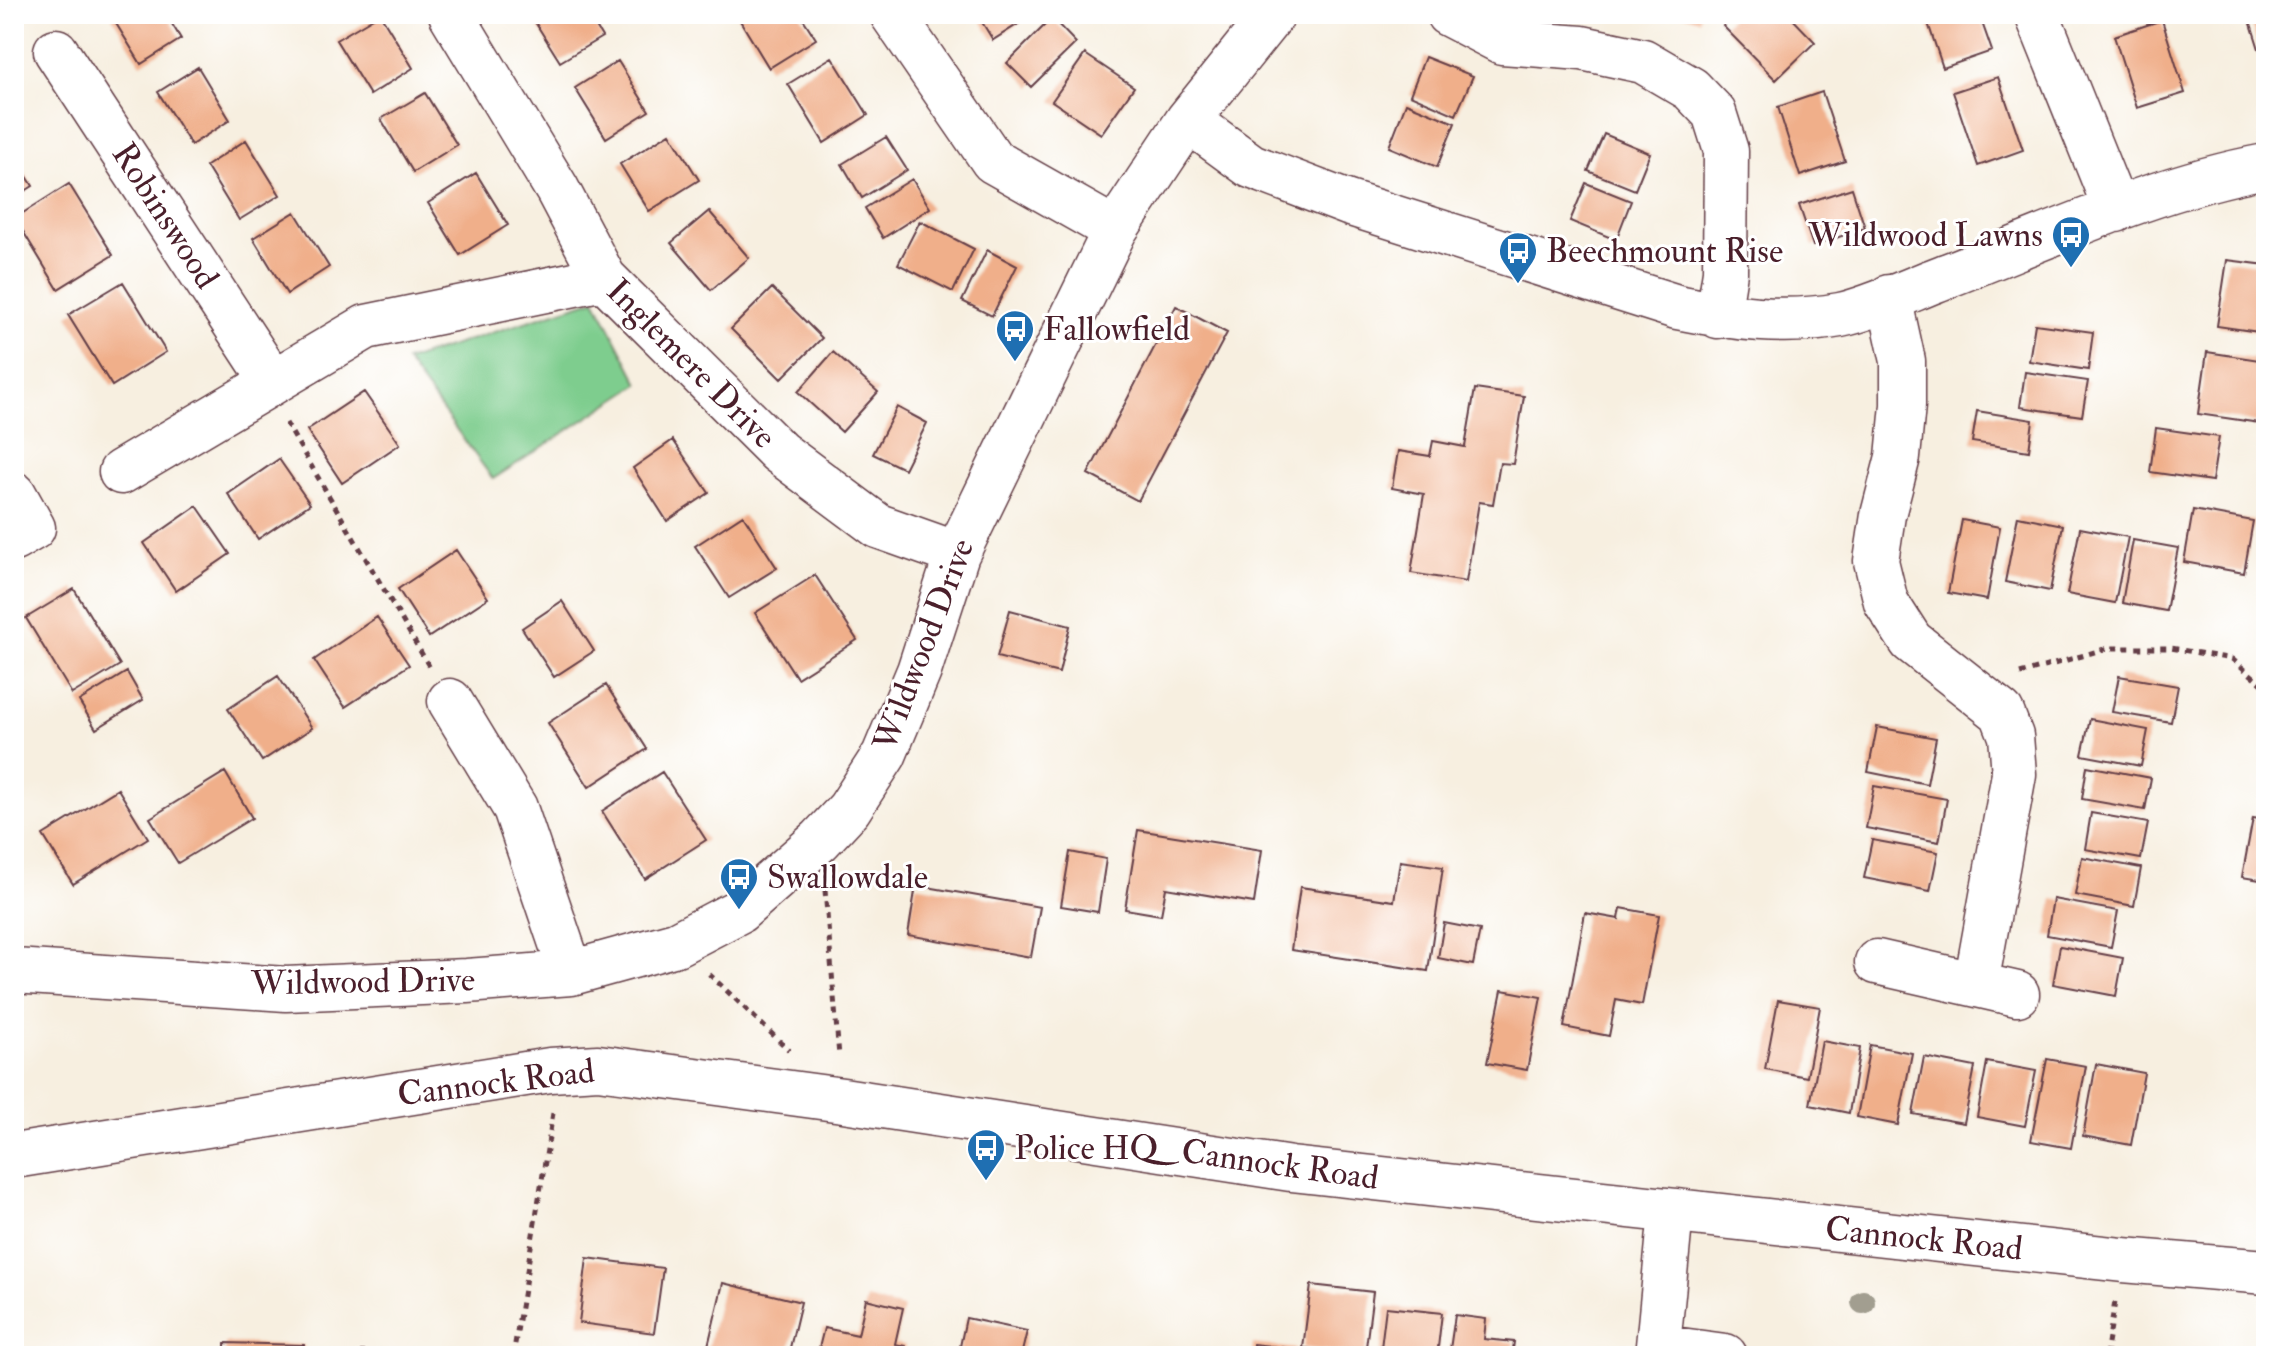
<svg xmlns="http://www.w3.org/2000/svg" width="2280" height="1370" font-family="'IM FELL Double Pica',serif">
	<rect width="100%" height="100%" fill="#fff"/>
	<filter id="ink" filterUnits="userSpaceOnUse"><feTurbulence type="fractalNoise" baseFrequency=".0125" numOctaves="2"/><feDisplacementMap in="SourceGraphic" scale="16" xChannelSelector="R" yChannelSelector="G"/><feConvolveMatrix kernelMatrix="1 2 1 2 8 2 1 2 1" color-interpolation-filters="sRGB"/></filter>
	<filter id="wash" filterUnits="userSpaceOnUse"><feTurbulence type="fractalNoise" baseFrequency=".006" numOctaves="4" result="noise"/><feDisplacementMap in="SourceGraphic" scale="32" xChannelSelector="R" yChannelSelector="G"/><feGaussianBlur stdDeviation="1.8" result="paint"/><feColorMatrix in="noise" values="0 0 0 0 0 0 0 0 0 0 0 0 0 0 0 0 0 1.4 0 .05"/><feComposite in="paint" operator="in"/></filter>
	<g filter="url(#wash)">
		<rect width="100%" height="100%" fill="#f7efe0"/>
		<path fill="#7ecd8e" stroke="#64765c" stroke-width="2" d="M595,299L639,384L493,479L406,361Z"/>
		<g id="blocks">
			<path fill="#f0af8a" d="M117,14H166L181,39L141,64L112,17Z
				M380,14L413,68L370,95L336,40Z
				M530,14H588L602,37L560,62Z
				M736,14H800L816,39L769,68Z
				M977,14H1030L1031,16L993,40Z
				M1680,14H1700L1699,20Z
				M1735,14H1788L1815,42L1776,80L1723,26Z
				M1925,14H1979L1992,51L1943,68Z
				M2248,14H2266V46L2259,49Z
				M1052,18L1076,43L1031,87L1007,63Z
				M2162,20L2185,93L2137,108L2114,36Z
				M1085,54L1134,87L1101,134L1052,101Z
				M832,57L868,115L824,143L788,84Z
				M1425,57L1473,76L1456,115L1410,95Z
				M618,61L649,111L606,138L575,88Z
				M198,67L230,120L191,145L158,92Z
				M1998,77L2023,150L1978,166L1953,92Z
				M1822,92L1845,161L1800,176L1778,107Z
				M425,93L457,145L413,172L381,119Z
				M1406,103L1455,123L1437,167L1389,147Z
				M670,133L699,180L649,211L620,164Z
				M1604,134L1650,153L1635,190L1588,171Z
				M886,137L907,170L862,198L842,164Z
				M246,140L280,195L239,220L206,166Z
				M14,156L33,186L14,198Z
				M476,173L508,225L460,255L428,203Z
				M912,179L930,208L883,238L865,208Z
				M1586,183L1631,201L1616,240L1570,221Z
				M69,184L113,255L58,289L15,218Z
				M1852,188L1865,228L1813,246L1799,205Z
				M709,211L749,258L711,290L671,243Z
				M295,212L329,267L287,294L253,238Z
				M920,221L974,249L953,292L898,264Z
				M987,250L1017,266L992,316L962,301Z
				M2227,260L2266,265V333L2217,326Z
				M123,282L166,352L112,386L68,315Z
				M772,288L822,338L781,379L731,329Z
				M1176,306L1227,333L1138,501L1088,474Z
				M2035,324L2093,332L2088,370L2029,361Z
				M833,352L878,392L842,432L798,392Z
				M2207,352L2266,361L2260,423L2198,414Z
				M2025,372L2088,381L2082,416L2020,407Z
				M1475,389L1524,396L1513,464L1500,463L1493,504L1479,502L1466,582L1411,573L1424,494L1392,488L1398,451L1430,456L1433,441L1465,447Z
				M364,392L400,444L342,483L307,430Z
				M897,407L927,423L904,469L873,454Z
				M1977,411L2033,420L2029,451L1972,442Z
				M2156,428L2219,437L2212,481L2150,472Z
				M673,440L709,493L667,521L633,468Z
				M279,459L310,504L258,539L228,494Z
				M197,506L230,554L176,591L144,543Z
				M2193,510L2253,521L2244,573L2184,562Z
				M743,515L777,568L729,598L695,546Z
				M2018,516L2063,525L2050,591L2005,582Z
				M1962,520L2000,527L1987,600L1948,593Z
				M2080,528L2128,537L2115,603L2067,594Z
				M2133,540L2178,548L2166,611L2122,603Z
				M456,550L488,598L429,637L398,589Z
				M815,575L857,640L797,678L755,613Z
				M74,589L120,665L72,694L26,618Z
				M562,601L594,651L554,677L522,628Z
				M1010,610L1070,626L1059,673L997,657Z
				M377,617L409,665L345,707L314,660Z
				M127,672L143,700L96,729L79,701Z
				M278,676L312,728L262,761L228,709Z
				M2119,676L2178,686L2171,722L2112,712Z
				M606,685L647,749L589,787L548,723Z
				M2090,719L2148,730L2141,766L2082,755Z
				M1877,727L1936,738L1927,784L1868,772Z
				M2087,766L2151,778L2145,810L2082,799Z
				M225,772L252,818L178,863L150,818Z
				M662,772L706,840L645,879L602,811Z
				M1874,786L1947,799L1939,842L1866,828Z
				M118,789L148,838L73,884L43,835Z
				M2091,813L2148,823L2141,859L2085,849Z
				M2253,818L2266,820V881L2242,877Z
				M1138,830L1262,850L1254,903L1166,888L1161,915L1125,909Z
				M1872,840L1938,852L1930,891L1864,878Z
				M1070,852L1106,859L1098,912L1061,906Z
				M2082,857L2141,868L2134,906L2075,895Z
				M1400,861L1443,867L1428,971L1291,950L1300,887L1394,901Z
				M916,885L1040,907L1031,957L908,935Z
				M2053,899L2118,911L2111,947L2047,935Z
				M1621,908L1659,915L1642,1005L1616,1000L1609,1036L1564,1027L1585,913L1619,919Z
				M1444,923L1480,930L1473,965L1438,958Z
				M2060,946L2123,958L2116,996L2053,984Z
				M1502,990L1541,997L1527,1070L1487,1063Z
				M1778,1000L1820,1007L1807,1077L1765,1069Z
				M1822,1041L1860,1048L1849,1113L1810,1105Z
				M1870,1045L1912,1053L1898,1125L1857,1117Z
				M2264,1051H2266V1077L2260,1076Z
				M1924,1057L1975,1067L1964,1123L1913,1114Z
				M2047,1059L2086,1066L2071,1148L2031,1141Z
				M1987,1062L2036,1071L2025,1126L1977,1117Z
				M2096,1064L2144,1073L2131,1145L2083,1136Z
				M587,1258L663,1268L654,1333L579,1323Z
				M723,1283L801,1302L788,1356H733L707,1350Z
				M1311,1285L1373,1292L1365,1355L1303,1348Z
				M866,1299L903,1308L895,1344L905,1346L902,1356H817L824,1328L858,1335Z
				M1386,1307L1442,1313L1437,1356H1380Z
				M1455,1315L1486,1319L1484,1339L1514,1342L1512,1356H1449Z
				M966,1318L1027,1331L1021,1356H958Z
				M225,1343L304,1345V1356H225Z
				M1253,1344L1296,1349L1295,1356H1252Z
				M361,1351L430,1353V1356H361Z"/>
		</g>
	</g>
	<g filter="url(#ink)">
		<use href="#blocks" fill-opacity="0" stroke="#643e46" stroke-width="2"/>
		<g fill="none" stroke-linecap="round" stroke-linejoin="round">
			<g stroke="#643e46" stroke-width="47">
				<path id="minor" d="M451,14L557,189L604,278L779,452L878,526L957,554
					M892,14L993,161L1115,230
					M1448,14L1502,42L1582,48L1643,61L1691,89L1714,113L1726,151L1725,272L1718,316
					M2037,14L2116,210
					M56,51L273,382L366,327L604,278
					M1188,120L1251,166L1348,203L1677,307C1731,318 1785,325 1840,315C1871,309 1918,286 1949,275C2052,235 2157,186 2266,166
					M1889,297L1903,361V405L1898,457L1883,515L1876,561L1886,602L1911,641L2002,713L2011,736L2014,774L1976,984
					M121,472L273,382
					M14,494L33,528L14,539
					M450,701L515,808L571,973
					M1877,962L2017,994
					M14,971L286,989L467,981L571,973L676,944L739,911L820,840L849,809L884,755L919,671L957,554L1115,230L1188,120L1273,14
					M1658,1347L1725,1356
					M1657,1356L1671,1212"/>
			</g>
			<g stroke="#643e46" stroke-width="47">
				<path id="major" d="M14,1156L550,1070L598,1067L843,1100L1291,1169L2123,1260L2266,1272"/>
			</g>
			<path stroke="#643e46" stroke-width="5" stroke-dasharray="6 6" stroke-linecap="butt" d="M286,423L429,666
				M2020,674L2108,648H2171L2232,659L2266,687
				M825,890L839,1056
				M709,974L789,1050
				M513,1356L553,1113
				M2106,1356L2115,1302"/>
			<use href="#minor" stroke="#fff" stroke-width="44"/>
			<use href="#major" stroke="#fff" stroke-width="44"/>
		</g>
		<circle fill="#a29e90" cx="1863" cy="1302" r="12"/>
	</g>
	<defs>
		<g id="bus-pin" transform="scale(2)"><path d="M0 17L-7.5 6A9.5 9.5 0 1 1 7.5 6Z" fill="#1f6fb2" stroke="#fff"/><path d="M-5-6H5V4H4V6H2V4H-2V6H-4V4H-5ZM-3.5-4V0h7V-4ZM-3.5 1.2v1.5H-2V1.2ZM2 1.2v1.5H3.5V1.2Z" fill="#fff"/></g>
	</defs>
	<g fill-rule="evenodd">
		<use href="#bus-pin" x="2071" y="235"/>
		<use href="#bus-pin" x="1518" y="251"/>
		<use href="#bus-pin" x="1015" y="329"/>
		<use href="#bus-pin" x="739" y="877"/>
		<use href="#bus-pin" x="986" y="1148"/>
	</g>
	<g text-anchor="middle" dominant-baseline="central" stroke-width="6" stroke-linejoin="round" paint-order="stroke">
		<g font-size="34" fill="#4a1f2b" stroke="#fff">
			<text transform="translate(165 216) rotate(57)">Robinswood</text>
			<text transform="translate(691 364) rotate(45)">Inglemere Drive</text>
			<text transform="translate(924 645) rotate(-69)">Wildwood Drive</text>
			<text transform="translate(363 982) rotate(-1)">Wildwood Drive</text>
			<text transform="translate(496 1083) rotate(-7)">Cannock Road</text>
			<text transform="translate(1280 1165) rotate(8)">Cannock Road</text>
			<text transform="translate(1924 1239) rotate(6)">Cannock Road</text>
		</g>
		<g font-size="34" fill="#4a1f2b" stroke="#fff" text-anchor="start">
			<text x="2043" y="235" text-anchor="end">Wildwood Lawns</text>
			<text x="1546" y="251">Beechmount Rise</text>
			<text x="1043" y="329">Fallowfield</text>
			<text x="767" y="877">Swallowdale</text>
			<text x="1014" y="1148">Police HQ</text>
		</g>
	</g>
	<rect width="2280" height="1370" fill="none" stroke="#fff" stroke-width="48"/>
</svg>
